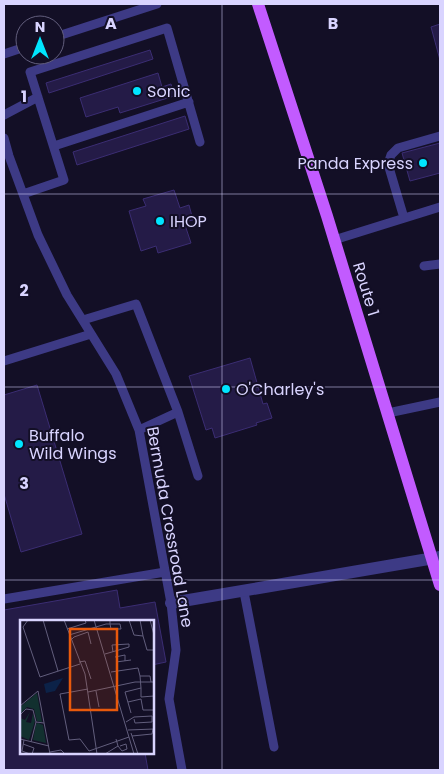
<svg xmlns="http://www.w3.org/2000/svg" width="444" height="774" font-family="Poppins,sans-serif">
	<rect width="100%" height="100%" fill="#130f26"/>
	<path fill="#241b47" stroke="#3b2d73" d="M440,24V60L431,27Z
		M150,50L153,59L49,93L46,83Z
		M158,73L162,87L171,84L174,96L120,113L118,107L86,117L80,98Z
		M185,116L189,129L77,165L73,152Z
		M440,143V173L410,181L402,153Z
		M174,190L180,208L189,205L193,220L184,222L191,243L158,253L156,246L141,251L129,211L146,206L143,199Z
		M250,358L263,404L267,403L272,418L256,423L257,425L215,438L212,428L206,430L189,376Z
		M37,385L82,534L21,552L4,494V395Z
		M117,590L120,608L155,602L166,662L152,665V622H21V753H145L148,770H4V610Z"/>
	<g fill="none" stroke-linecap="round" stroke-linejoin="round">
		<path stroke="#3d3a85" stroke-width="9" d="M55,37L157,4
			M4,54L25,47
			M4,115L38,97
			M4,138L9,156L38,235L67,295L116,374L139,430L171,603L176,650L169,699L182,770
			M54,146L189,102
			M23,194L64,180L30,72L167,28L200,142
			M404,218L388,164L391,155L398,148L440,136
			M334,240L440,207
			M424,266L440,264
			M83,320L136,304L178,412L198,476
			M4,361L91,334
			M388,413L440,402
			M139,430L178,412
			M244,592L274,747
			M4,599L165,572"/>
		<path stroke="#3d3a85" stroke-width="12" d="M171,603L440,557"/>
		<path stroke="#c25bff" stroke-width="12" d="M258,4L327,216L440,585"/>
	</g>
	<path fill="none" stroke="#d9d4ff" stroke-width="1" stroke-opacity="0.55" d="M222,4V770M4,194H440M4,387H440M4,580H440"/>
	<g fill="#00e5ff" stroke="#130f26" stroke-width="2">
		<circle cx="137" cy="91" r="5"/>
		<circle cx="423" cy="163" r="5"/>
		<circle cx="160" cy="221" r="5"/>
		<circle cx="226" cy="389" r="5"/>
		<circle cx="19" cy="444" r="5"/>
	</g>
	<g text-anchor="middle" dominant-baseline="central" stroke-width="4" stroke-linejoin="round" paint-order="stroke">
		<g font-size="16" fill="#d9d4ff" stroke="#130f26" text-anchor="start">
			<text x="147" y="91">Sonic</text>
			<text x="413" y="163" text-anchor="end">Panda Express</text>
			<text x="170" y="221">IHOP</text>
			<text x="236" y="389">O'Charley's</text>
			<text x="29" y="435">Buffalo<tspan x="29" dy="18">Wild Wings</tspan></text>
		</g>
		<g font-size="16" fill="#d9d4ff" stroke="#130f26">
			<text transform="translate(366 289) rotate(73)">Route 1</text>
			<text transform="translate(170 527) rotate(80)">Bermuda Crossroad Lane</text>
		</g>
	</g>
	<g transform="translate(20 620)">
		<rect width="134" height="134" fill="#130f26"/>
		<path d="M17,73L22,102L17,101L14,89L7,87L0,94V87ZM10,92L6,102L11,103L13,93L15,101L9,120L0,116V98L5,100ZM16,104L18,103L23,105L26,123L13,120Z" fill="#12302f"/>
		<path d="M43,58L35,71L26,73L24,64Z" fill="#0c2248"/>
		<path fill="none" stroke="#625e7d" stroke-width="1" d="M8,0L3,7L20,57L60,44M23,0L38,51M44,0L65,54L77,134M74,0L114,134M109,0L114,15L123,16L127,30H134M120,0L123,16M130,0L134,15M47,9L66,3L65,0M49,15L86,4H100L101,9H91L90,4V0M50,21L54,17L68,12L71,24M85,34L109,27V24L92,25L93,32M95,37L105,35V41M59,42L65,41L71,59M96,42L111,40M91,52L118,48L120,56H130L131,62M121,68V77L134,76M68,69L40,74L49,120L60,119L69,131L109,117M76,71L79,87M68,72L115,62H134M108,82L121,79L123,90H134M0,86L18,71L30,134M111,93L105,72L121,68L120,56M0,95L6,89L13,90L16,102M106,102L114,97L132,96V102L115,103L114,99M108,110L134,109M111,113L118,134M112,116L132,114L133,109M0,119L29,126M4,120L2,131L10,134M11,122L16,102L24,103M3,124L14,128L12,134M98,126L102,131L107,129L106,124L100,126M30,132L41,130L45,134M85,134L98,126L96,119"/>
		<path fill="#e8590c" fill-opacity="0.15" stroke="#e8590c" stroke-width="2.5" d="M50,9H97V90H50Z"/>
		<rect width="134" height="134" fill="none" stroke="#d9d4ff" stroke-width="2.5"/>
	</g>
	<g font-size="16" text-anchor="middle" font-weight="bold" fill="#d9d4ff" stroke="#130f26" stroke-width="4" stroke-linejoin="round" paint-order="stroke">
		<text x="111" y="29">A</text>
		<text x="333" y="29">B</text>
		<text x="24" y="102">1</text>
		<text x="24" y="296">2</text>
		<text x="24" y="489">3</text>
	</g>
	<rect width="444" height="774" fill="none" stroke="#d9d4ff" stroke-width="10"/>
	<g transform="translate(40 40)"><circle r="24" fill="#130f26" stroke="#625e7d"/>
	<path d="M0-4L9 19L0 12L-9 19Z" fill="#00e5ff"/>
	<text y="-8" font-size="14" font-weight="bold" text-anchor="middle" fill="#d9d4ff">N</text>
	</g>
</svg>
